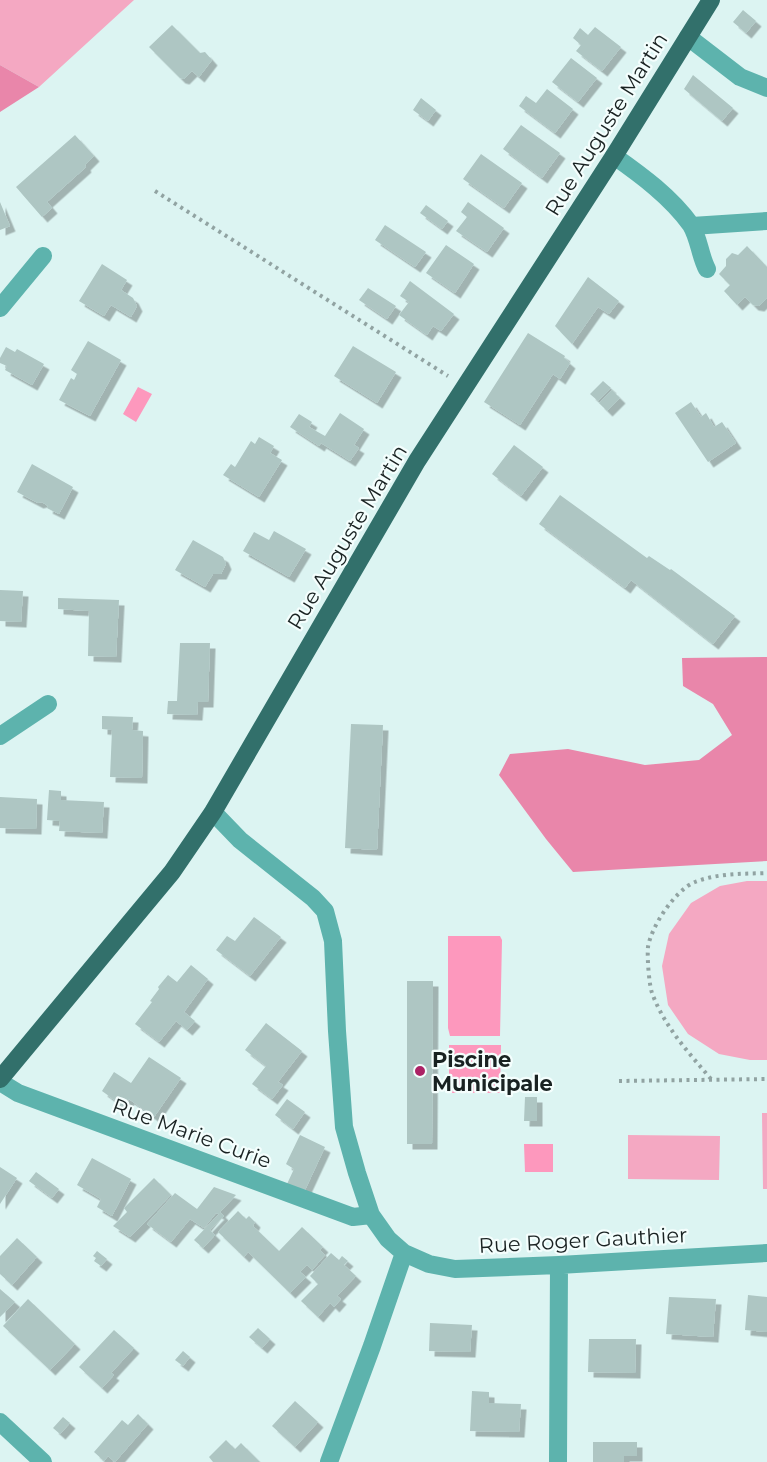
<svg xmlns="http://www.w3.org/2000/svg" width="767" height="1462" font-family="Montserrat,sans-serif">
	<defs>
		<filter id="shadow"><feDropShadow dx="5.5" dy="5.5" stdDeviation="0" flood-color="#0004"/></filter>
	</defs>
	<rect width="100%" height="100%" fill="#dcf4f2"/>
	<path fill="#f4a8c2" d="M0,0H134L39,87L0,65Z
		M747,881H767V1060H750L719,1054L688,1034L668,1005L662,966L669,934L691,903L720,886Z
		M762,1113H767V1189H763Z
		M628,1135L720,1136L719,1180L628,1179Z"/>
	<path fill="#e986aa" d="M0,65L39,87L0,112Z
		M767,657V861L573,872L546,839L499,775L510,754L568,749L645,765L699,760L732,735L713,704L683,686L682,658Z"/>
	<path fill="#fd98bd" d="M138,387L152,394L136,422L123,414Z
		M448,936H500L502,940L500,1036H450L448,1028Z
		M449,1045H501L500,1093H449Z
		M524,1144H553V1172H525Z"/>
	<path fill="#aec6c3" filter="url(#shadow)" d="M743,10L756,21L746,33L733,22Z
		M172,25L200,53L205,52L212,60L199,77L192,71L184,79L180,78L149,47Z
		M595,27L621,47L602,71L576,51L581,45L573,38L580,28L588,35Z
		M571,58L597,78L578,102L552,82Z
		M693,75L733,108L722,121L684,89Z
		M547,89L573,109L555,133L519,106L526,96L536,103Z
		M421,98L436,110L428,121L413,110Z
		M521,125L560,153L542,178L503,149Z
		M75,135L94,156L85,165L86,167L47,202L52,208L42,217L16,187Z
		M481,154L522,183L504,208L463,179Z
		M0,202L10,226L0,230Z
		M468,202L504,228L487,252L456,231L467,217L461,212Z
		M426,205L448,221L442,229L420,213Z
		M385,225L426,252L415,267L375,240Z
		M446,245L474,264L455,293L426,273Z
		M747,246L767,267V298L759,306L753,305L745,297L737,305L724,291L730,285L719,274L726,266V259L732,253L738,255Z
		M102,264L127,280L121,290L133,298L137,306L131,317L111,305L104,316L79,301Z
		M588,277L619,301L609,314L598,307L572,344L555,326Z
		M410,281L454,314L441,331L433,326L427,335L399,315L409,302L400,296Z
		M368,288L396,306L387,319L359,300Z
		M528,333L565,356L564,358L570,363L560,379L553,374L520,425L484,402Z
		M88,341L121,360L90,416L59,400L71,378L74,380L77,374L71,370Z
		M353,346L396,372L377,403L334,376Z
		M6,347L15,352L17,349L44,364L32,385L5,370L7,366L0,363V358Z
		M603,381L611,388L598,401L590,394Z
		M612,390L620,398L607,411L599,403Z
		M691,402L701,417L706,413L714,427L722,422L736,443L708,462L675,413Z
		M340,413L364,429L354,445L359,448L350,461L321,443L319,446L290,427L299,414L312,422L309,427L325,436Z
		M259,437L274,446L270,453L282,460L259,497L223,475L231,464L235,467L251,441L255,444Z
		M514,445L543,467L521,496L492,474Z
		M32,464L73,487L59,514L47,508L48,506L42,502L38,503L17,492Z
		M560,495L647,558L649,556L670,570L671,569L735,616L713,644L631,580L625,588L539,524Z
		M274,531L306,549L289,577L243,551L254,532L269,540Z
		M193,540L223,557L226,564L221,574H213L205,587L175,570Z
		M0,590L23,591L21,622L0,621Z
		M58,598L119,600L116,657L88,656L89,611L58,609Z
		M180,643H210L208,702H198L197,715L167,714L168,701H177Z
		M102,716L133,717L132,730L143,731L142,778L110,777L112,730L102,729Z
		M351,724L383,725L377,850L345,848Z
		M49,790L61,791V800L104,802L102,833L59,831L60,821L47,820Z
		M0,797L37,799L36,829L0,828Z
		M254,917L281,937L250,976L216,950L227,936L235,941Z
		M191,965L208,979L184,1012L195,1021L187,1030L176,1021L159,1042L135,1024L152,1002L150,1001L159,989L158,987L168,975L177,982Z
		M407,981H433L432,1144H407Z
		M266,1023L302,1051L278,1082L283,1085L272,1099L252,1084L266,1066L245,1050Z
		M149,1057L181,1078L154,1117L129,1099L124,1107L102,1091L114,1072L131,1083Z
		M525,1097H537V1121H524Z
		M287,1099L305,1112L293,1129L275,1115Z
		M300,1135L325,1147L305,1190L287,1184L294,1169L286,1164Z
		M92,1158L131,1179L112,1216L97,1207L101,1199L77,1185Z
		M0,1167L17,1178L0,1204Z
		M36,1172L59,1189L52,1198L29,1181Z
		M154,1178L171,1195L130,1237L113,1226L127,1212L124,1208Z
		M214,1187L236,1195L220,1212L224,1216L210,1230L215,1235L203,1248L194,1240L219,1214L216,1213L204,1228L190,1219L171,1242L147,1224L175,1193L197,1209Z
		M238,1211L246,1219L249,1216L255,1222L253,1226L279,1251L302,1227L323,1247L320,1250L325,1255L312,1270L307,1265L300,1272L306,1277L290,1293L248,1252L244,1257L218,1232Z
		M17,1238L37,1257L12,1285L0,1274V1256Z
		M97,1251L107,1259L101,1266L94,1261L96,1258L93,1256Z
		M331,1253L339,1260L342,1256L348,1261L344,1265L356,1276L337,1296L341,1299L334,1307L330,1303L318,1317L301,1301L318,1284L310,1276Z
		M0,1289L15,1302L0,1317Z
		M748,1295L767,1297V1332L745,1330Z
		M669,1297L716,1299L713,1337L666,1334Z
		M28,1299L75,1344L50,1370L3,1326Z
		M430,1323L472,1325L470,1352L429,1351Z
		M258,1328L270,1339L262,1348L249,1337Z
		M114,1330L134,1348L111,1373L114,1375L102,1388L79,1367Z
		M589,1339H636L635,1373L588,1372Z
		M183,1351L190,1357L183,1366L175,1360Z
		M472,1391L489,1392V1403L521,1404L519,1432L470,1431Z
		M295,1401L318,1422L295,1447L272,1426Z
		M138,1414L148,1424L115,1462L108,1456L104,1461L94,1452L122,1420L128,1425Z
		M63,1417L70,1423L60,1434L53,1428Z
		M226,1440L235,1449L241,1443L260,1462H213L209,1457Z
		M593,1442H637V1456H624V1462H593Z"/>
	<g fill="none" stroke-linecap="round" stroke-linejoin="round">
		<path stroke="#91a3a2" stroke-width="4" stroke-dasharray="3 4.5" stroke-linecap="butt" d="M155,191L448,376
			M711,1079C688,1052 664,1026 652,993C649,984 647,957 648,947C651,927 675,890 695,882C718,873 742,874 767,873
			M619,1081L767,1079"/>
		<path stroke="#5db3ad" stroke-width="18" d="M688,37L740,77L767,88
			M614,156C641,175 671,197 691,225C699,238 700,256 707,269
			M692,226L767,221
			M0,308L43,256
			M0,736L48,704
			M213,812L240,840L313,898L325,911L333,941L337,1031L344,1127L357,1173L371,1215L388,1239L404,1253L429,1264L455,1269L559,1265L767,1253
			M0,1082L18,1093L353,1217L371,1215
			M0,1422L43,1462
			M329,1462L372,1346L404,1253
			M558,1462L559,1265"/>
		<path stroke="#32706b" stroke-width="18" d="M0,1079L172,872L213,812L417,461L614,156L711,0"/>
	</g>
	<circle fill="#ac2265" stroke="#f4fefd" stroke-width="2" cx="420" cy="1071" r="6"/>
	<g text-anchor="middle" dominant-baseline="central" stroke-width="4.5" stroke-linejoin="round" paint-order="stroke">
		<g font-size="21" fill="#192222" stroke="#f4fefd">
			<text transform="translate(606 124) rotate(-58)">Rue Auguste Martin</text>
			<text transform="translate(347 537) rotate(-59)">Rue Auguste Martin</text>
			<text transform="translate(192 1133) rotate(20)">Rue Marie Curie</text>
			<text transform="translate(583 1240) rotate(-3)">Rue Roger Gauthier</text>
		</g>
		<g font-size="21" font-weight="bold" fill="#192222" stroke="#f4fefd" text-anchor="start">
			<text x="432" y="1059">Piscine<tspan x="432" dy="24">Municipale</tspan></text>
		</g>
	</g>
</svg>
